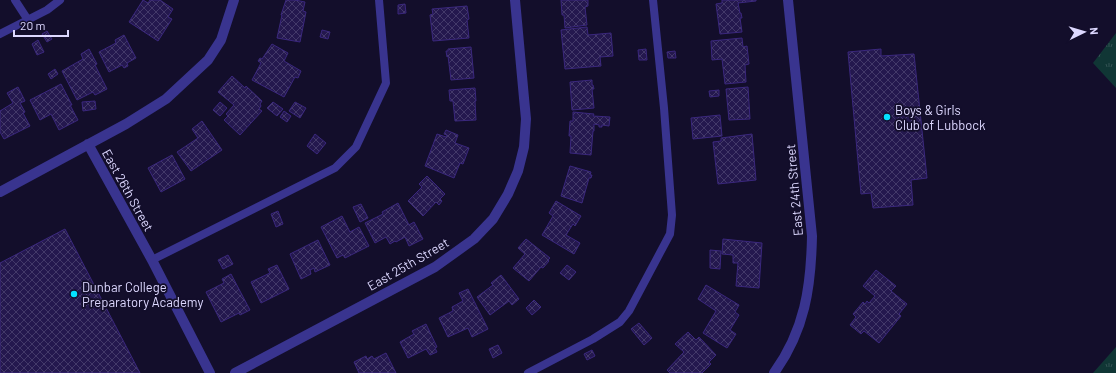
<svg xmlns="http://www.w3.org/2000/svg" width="1116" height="373" font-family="Barlow,sans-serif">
	<defs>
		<pattern id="park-tufts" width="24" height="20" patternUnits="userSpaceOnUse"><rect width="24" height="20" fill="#103635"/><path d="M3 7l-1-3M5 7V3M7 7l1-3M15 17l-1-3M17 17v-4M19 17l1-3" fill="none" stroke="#325253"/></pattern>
		<pattern id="building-cross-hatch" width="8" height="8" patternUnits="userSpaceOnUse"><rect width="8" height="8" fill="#24184e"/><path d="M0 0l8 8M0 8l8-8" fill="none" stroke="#433969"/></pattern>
	</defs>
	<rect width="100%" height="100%" fill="#130e2b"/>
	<path fill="url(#park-tufts)" d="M1116,33V88L1093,63Z
		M1116,347V373H1093Z"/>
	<path fill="url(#building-cross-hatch)" stroke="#3a277d" d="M143,0L148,3L150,0H160L173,9L168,17L172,19L158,41L129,22Z
		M286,0H295L305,2L303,11L306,12L300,42L277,38L282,15H281Z
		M561,0H588V6L585,7L587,25L565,28L564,15H562Z
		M722,0H756V1L738,3L740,13H741L742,18H740L742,32L720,34L716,4L722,3Z
		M405,4L406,13L398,14V5Z
		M467,6L469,19L467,20L469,38L433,41L430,15L433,14L432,9Z
		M587,27L588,35L611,33L613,56L600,57L601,66L565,69L561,30Z
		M322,30L330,32L328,39L320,37Z
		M47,31L52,39L47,42L42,34Z
		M124,35L136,58L127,63L128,66L124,68L122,65L109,72L99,52L116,43L115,40Z
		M742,38L743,47L747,46L749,64L745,65L746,82L725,84L722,59L712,60L711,41Z
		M38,40L44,52L37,55L32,44Z
		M272,44L288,53L284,61L301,71L298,78L295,77L284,97L252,80L261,63L258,61L260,58L262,59Z
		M471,47L474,78L451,80L448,56L447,57L446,51H448V49Z
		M89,49L97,64L95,65L107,89L95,95L93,92L77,100L62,71L83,59L81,54Z
		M646,49L647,60H639L638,50Z
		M881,49V56L914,54L927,178L911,180L913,205L873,208L871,193L861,194L848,52Z
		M675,51L676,58H668L667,52Z
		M55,69L58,74L51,79L48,74Z
		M232,76L245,88L246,86L262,101L260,104L261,106L259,109L262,111L240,135L224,120L228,116L226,114L234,105L218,92Z
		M592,80V85H593L594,89H592L594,108L572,110L570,82Z
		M61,84L72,105H70L78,120L59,130L51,114L40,120L30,100Z
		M18,87L25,101L20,103L25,112L23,113L30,126L4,139L0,132V111L13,103L7,93Z
		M748,87L750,119L729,120L726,89Z
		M475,88L476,101H475L476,120L455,121L453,101H450L449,90Z
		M719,90V96L710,97L709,91Z
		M95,101L96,109L83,111L82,102Z
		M220,102L227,108L220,116L213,110Z
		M273,102L283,109L277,116L267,108Z
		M295,102L306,108L300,118L289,111Z
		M284,111L291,116L287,122L280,117Z
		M573,112L594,114L593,116L610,117L609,126L602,125V127H599V125L594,124V131H593L591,155L570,153L571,136H569L570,121H573Z
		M720,115L722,136L693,139L691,118Z
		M202,121L222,150L191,171L177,152L198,138L192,129Z
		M446,130L458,135L455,143L469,148L463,164L460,163L454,178L425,166L437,134L446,137L447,135L444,134Z
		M315,134L326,143L317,154L307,146Z
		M752,134L756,180L718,184L713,142L721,141V138Z
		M172,155L185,179L161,192L148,168Z
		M570,166L591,172L590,175H592L591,178H589L582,203L561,196Z
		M427,176L445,194L440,199L442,201L439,205L436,202L423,216L408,201L422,187L419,184Z
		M556,201L581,216L575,226L573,224L566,235L580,243L574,254L542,235L553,216L549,213Z
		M398,203L409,225L414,222L423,239L409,246L405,237L396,242L395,241L390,244L386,237L375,243L365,223L383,214L382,212Z
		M361,204L368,218L360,222L353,207Z
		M278,211L283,224L276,227L271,214Z
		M342,216L350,232L359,227L369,246L345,258L343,255L337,258L321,227Z
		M65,229L140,373H0V263Z
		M526,239L550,258L548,260L549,261L543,268L541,267L529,281L513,268L525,254L518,248Z
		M723,239L762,243L759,288L736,286L738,263H733V255L722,254Z
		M318,240L330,265L315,272L314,268L310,270L311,274L301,279L290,254Z
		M710,250L721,251L720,269L710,268Z
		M228,255L233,264L223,269L218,260Z
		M277,265L289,289L261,303L251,282L270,273L268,269Z
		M567,265L576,272L569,280L560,273Z
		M876,270L896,286L891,291L907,304L899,314L901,316L879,343L864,331L861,334L850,325L856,317L853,314L863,302L865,304L867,301L869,303L875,296L863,286Z
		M231,274L250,310L240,315L239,313L221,322L206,292L224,283L222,279Z
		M501,275L519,299L512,305L509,301L490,315L477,297L493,285L491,283Z
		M706,285L739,305L735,312L739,315L730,330L736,334L727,348L703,333L716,311L698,299Z
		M468,289L488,329L472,337L468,328L448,337L439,318L453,311L452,307L463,301L459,293Z
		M534,300L541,307L532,315L526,308Z
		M639,323L652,338L644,345L631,329Z
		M426,324L437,347L435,348L437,352L430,355L426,349L408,358L400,342L414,334L412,331Z
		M688,332L696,340L699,337L716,355L709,362L711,364L702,373H670L667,370L684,352L675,344Z
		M498,345L502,353L493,358L489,349Z
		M592,350L595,356L587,360L584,354Z
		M386,353L396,373H359L354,362L366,356L367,359L372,356L374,359Z"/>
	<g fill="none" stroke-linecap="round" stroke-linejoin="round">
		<path stroke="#39348f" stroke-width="8" d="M15,0L28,20
			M0,34L47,10L60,0
			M152,260L335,168L356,147L386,83L379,0
			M528,373L593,339L620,322L629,311L670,234L672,215L664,108L653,0"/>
		<path stroke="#39348f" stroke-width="10" d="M88,144L152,260L210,373
			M0,192L126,124L166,99L208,60L221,40L234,0
			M235,373L435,267L474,239L493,219L508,194L518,171L524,147L526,119L524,98L515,0
			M774,373C805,330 811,287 812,236L788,0"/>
	</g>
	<g fill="#04e1ff" stroke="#130e2b" stroke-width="1.5">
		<circle cx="887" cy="117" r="4"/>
		<circle cx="74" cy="294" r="4"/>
	</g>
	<g text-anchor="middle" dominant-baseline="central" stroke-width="3.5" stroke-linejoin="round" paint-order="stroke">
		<g font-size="13" fill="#ddd8ff" stroke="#130e2b" text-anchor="start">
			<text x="895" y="110">Boys &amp; Girls<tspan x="895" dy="15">Club of Lubbock</tspan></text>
			<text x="82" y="287">Dunbar College<tspan x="82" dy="15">Preparatory Academy</tspan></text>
		</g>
		<g font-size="13" fill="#ddd8ff" stroke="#130e2b">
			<text transform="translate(128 190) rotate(61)">East 26th Street</text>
			<text transform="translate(794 190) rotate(-95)">East 24th Street</text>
			<text transform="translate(408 264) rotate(-30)">East 25th Street</text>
		</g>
	</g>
	<g transform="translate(1084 32) rotate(85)" stroke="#130e2b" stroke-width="3" paint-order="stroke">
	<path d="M0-3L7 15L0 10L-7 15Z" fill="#ddd8ff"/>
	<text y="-6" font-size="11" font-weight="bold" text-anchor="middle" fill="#ddd8ff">N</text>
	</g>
	<path d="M14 30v6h54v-6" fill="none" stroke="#ddd8ff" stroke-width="2"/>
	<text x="20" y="30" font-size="12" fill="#ddd8ff" stroke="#130e2b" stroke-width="3" paint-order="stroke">20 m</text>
</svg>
